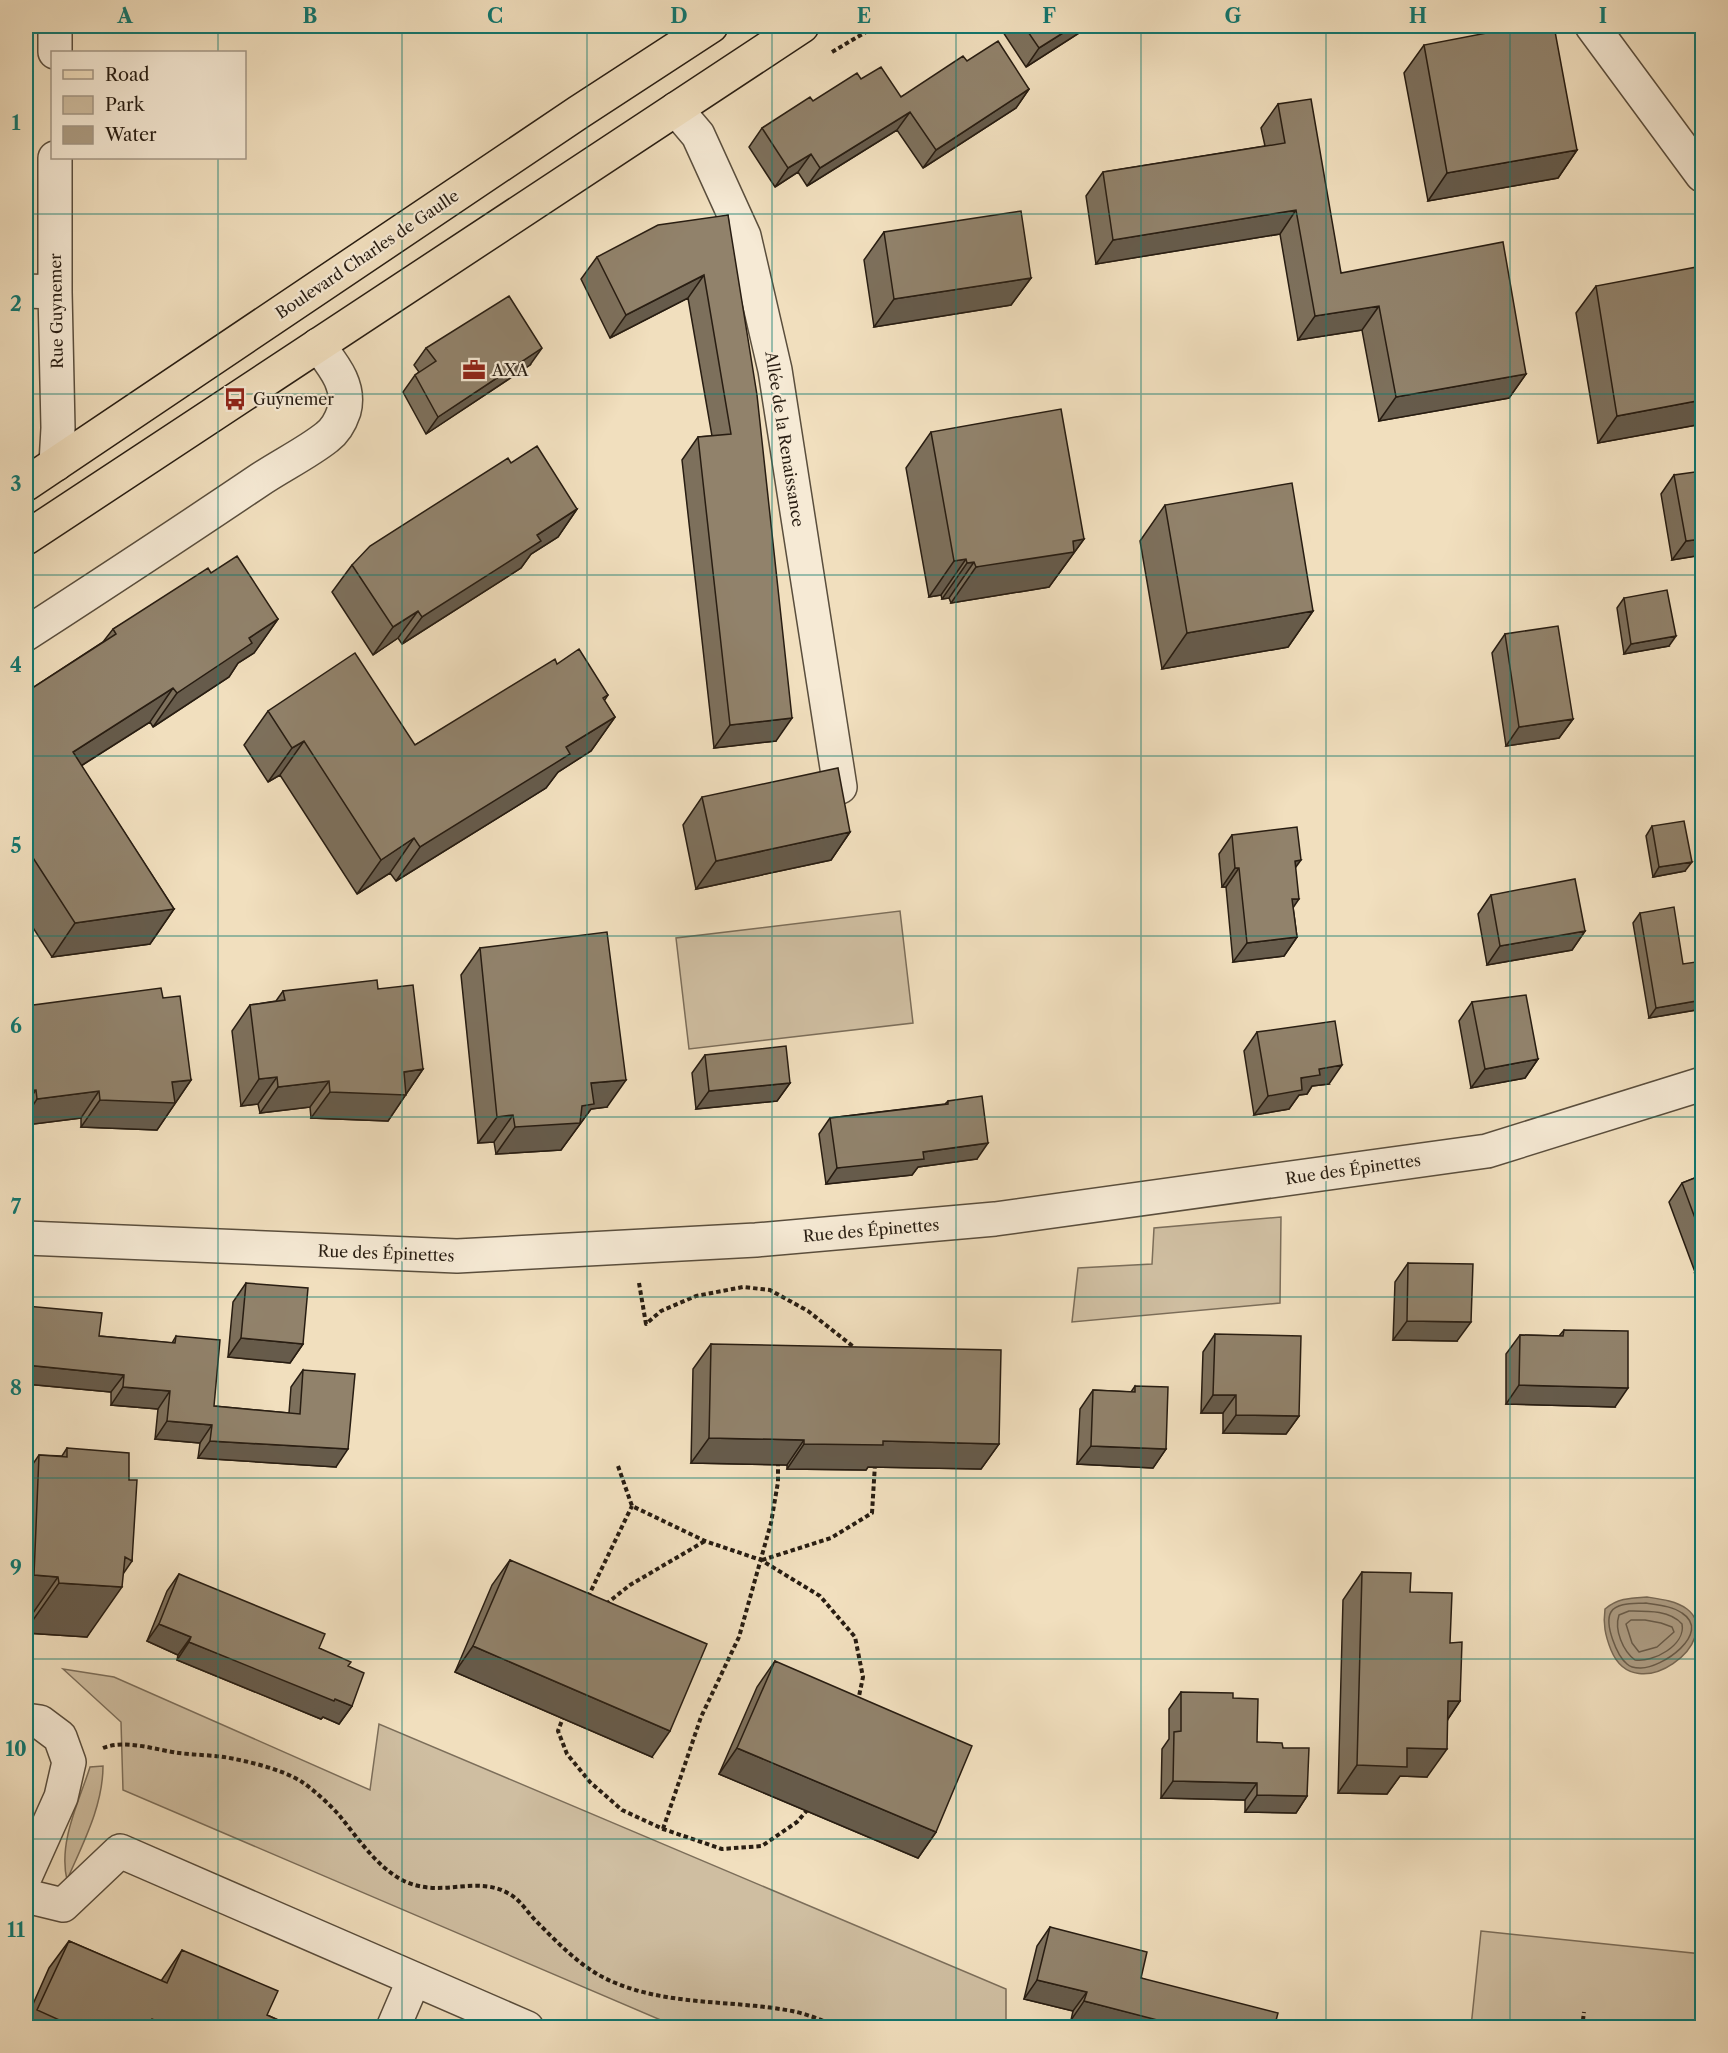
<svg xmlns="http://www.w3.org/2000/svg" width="1728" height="2053" font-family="'Libre Caslon Text',serif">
	<rect width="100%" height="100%" fill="#f1dfbe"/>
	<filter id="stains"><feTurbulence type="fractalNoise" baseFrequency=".00333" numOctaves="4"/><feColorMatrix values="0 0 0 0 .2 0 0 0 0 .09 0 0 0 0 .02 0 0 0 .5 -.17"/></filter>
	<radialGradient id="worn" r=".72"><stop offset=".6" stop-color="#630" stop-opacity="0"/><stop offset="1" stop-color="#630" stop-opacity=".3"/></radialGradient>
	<path fill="#cfbea1" stroke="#7c6e5a" stroke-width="1.5" d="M900,911L913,1023L689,1049L676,938Z
		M1281,1217L1280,1303L1072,1322L1078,1268L1152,1264L1154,1228Z
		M63,1669L114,1677L370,1790L379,1724L1006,1989V2027H677L123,1790L121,1722Z
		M103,1766C103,1806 83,1843 67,1880C58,1842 79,1802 90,1767Z
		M1481,1931L1702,1954V2027H1471Z"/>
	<path fill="#ad9d84" stroke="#786a56" stroke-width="1.5" d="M1647,1597C1660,1599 1676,1601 1687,1609C1726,1639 1636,1711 1611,1650C1605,1635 1603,1624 1605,1609C1618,1598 1631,1598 1647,1597Z"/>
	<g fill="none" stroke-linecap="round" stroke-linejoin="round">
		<path stroke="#6a5d4b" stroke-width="1.5" d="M1646,1603C1658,1605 1672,1606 1682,1613C1713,1633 1661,1669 1640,1668C1636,1668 1630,1667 1627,1664C1617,1656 1604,1624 1611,1612C1617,1602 1636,1604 1646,1603Z
			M1629,1611C1646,1611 1670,1610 1682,1624C1686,1645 1653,1663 1635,1660C1623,1651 1614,1630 1619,1615Z
			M1645,1620L1661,1623L1672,1627L1674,1632L1657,1647L1639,1652L1632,1643L1626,1624L1631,1620Z"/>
		<g stroke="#5a4e3d" stroke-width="36">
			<path id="minor" d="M1592,26L1702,175
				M55,52V26
				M676,109L698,135L744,236L775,370L840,787
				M55,158V292L58,428L56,464
				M26,291L55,292
				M26,634C103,584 181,533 258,481C280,466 307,453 327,437C335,431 341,420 344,411C351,385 332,364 318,345
				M26,1238L457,1256L756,1240L995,1219L1487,1151L1702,1084
				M26,1720L40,1722L60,1737L69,1762L61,1797L26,1875
				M26,1896L63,1905L120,1851L527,2028
				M393,2028L414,1979"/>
		</g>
		<g stroke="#281d12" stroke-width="36">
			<path id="primary" d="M26,484L579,112L711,26
				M26,538L802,26"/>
		</g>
		<path stroke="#281d12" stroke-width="4" stroke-dasharray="4.5 3" stroke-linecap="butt" d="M832,52L876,26
			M639,1283L646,1324L661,1311L696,1296L743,1287L770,1290L808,1311L855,1348
			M618,1466L632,1506L705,1541L761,1560L820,1596L855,1637L863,1677L858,1701
			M762,1560L831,1538L872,1513L875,1464
			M588,1597L632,1506
			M606,1604L630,1585L705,1541
			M564,1715L558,1731L567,1754L590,1782L622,1810L663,1829L722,1849L762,1846L797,1822L809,1808
			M103,1748C126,1739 156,1750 179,1753C194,1755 210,1755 224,1757C247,1761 282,1769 302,1782C314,1790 329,1804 339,1815C357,1837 376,1866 402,1880C441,1900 477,1873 511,1895C521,1901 528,1913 536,1921C560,1945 585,1972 618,1984C674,2006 734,2000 792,2011C807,2014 825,2021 839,2028
			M663,1829L701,1717L739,1637L771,1523L778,1482V1461
			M1582,2028L1584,2012"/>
		<use href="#minor" stroke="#f6ead5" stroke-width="33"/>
		<use href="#primary" stroke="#f1dfbe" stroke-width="33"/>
	</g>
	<path fill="#7d705c" stroke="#281d12" stroke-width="1.5" d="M999,26H1090L1026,67Z
		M1424,45L1577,150L1558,178L1428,201L1404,73Z
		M967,61L1029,89L1016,108L923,168L897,130L807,186L798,172L775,187L749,147L762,128L861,79L901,97Z
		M1278,104L1341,273L1526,374L1509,398L1379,421L1362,330L1298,340L1280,234L1096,264L1086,196L1103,172L1265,146L1261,128Z
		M728,215L776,741L714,748L682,460L698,437L712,436L688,298L610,338L581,279L597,257Z
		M884,232L1031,278L1011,305L874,327L864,260Z
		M1596,286L1702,424L1598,443L1576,313Z
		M426,348L530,365L426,434L403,392L415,375L419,372L414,365Z
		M931,432L1084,539L1049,587L951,603L949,598L942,599L941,595L929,597L906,468Z
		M1674,475L1702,555L1672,560L1661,494Z
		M1165,505L1313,611L1288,647L1162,669L1140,541Z
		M577,509L558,537L531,554L521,568L402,644L398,638L373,655L332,592L352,565Z
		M211,573L278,619L254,653L238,663L229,677L153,727L150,722L81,766L174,909L150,944L52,957L26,917V685L31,689L103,642L113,629Z
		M1624,598L1669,646L1624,654L1617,608Z
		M1505,634L1573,719L1559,738L1506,746L1492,653Z
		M557,664L608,695L604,701L615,717L591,751L558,772L546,788L396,881L390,873L357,894L280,775L268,782L244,745L268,711L415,745Z
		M702,797L850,832L831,860L696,889L683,825Z
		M1652,826L1685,871L1653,877L1646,836Z
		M1232,835L1295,867L1293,907L1297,937L1284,956L1233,962L1226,887H1222L1219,854Z
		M1491,895L1585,931L1572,950L1487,965L1478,914Z
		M1640,913L1683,964L1702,1000L1696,1010L1649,1018L1633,923Z
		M480,948L607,1107L591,1109L561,1150L496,1154L494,1142L478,1143L461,975Z
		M378,989L423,1069L388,1121L311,1118L310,1107L260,1113L258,1104L241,1106L232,1031L250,1005L276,1001L283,991Z
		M163,998L191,1080L157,1130L81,1127V1118L26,1125V1006Z
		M1472,1002L1538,1059L1525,1078L1471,1088L1459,1021Z
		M1257,1032L1329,1084L1312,1086L1307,1094L1299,1095L1289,1109L1254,1115L1244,1051Z
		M705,1055L790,1083L777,1101L696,1109L692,1073Z
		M948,1101L977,1159L918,1167L912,1175L826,1184L819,1134L830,1118L945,1104Z
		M1702,1175V1270L1695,1272L1669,1202L1682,1183Z
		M1408,1263L1457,1341L1393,1340L1395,1282Z
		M246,1283L303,1344L290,1363L228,1357L233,1302Z
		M26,1306L99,1336L172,1343L176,1336L214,1406L289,1413L291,1387L303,1370L336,1467L198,1458L200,1443L155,1439L158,1409L111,1405V1392L26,1384Z
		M1564,1330L1615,1407L1506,1404V1354L1520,1335L1559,1336Z
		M1215,1334L1299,1416L1286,1434L1223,1433V1413H1201L1203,1352Z
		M711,1344L999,1444L981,1469L868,1467L866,1470L787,1469V1465L691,1463L693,1369Z
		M1135,1386L1166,1449L1153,1468L1077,1464L1080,1409L1093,1390L1131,1392Z
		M67,1448L129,1480L132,1561L123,1574L87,1637L26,1633V1474L39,1455L62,1456Z
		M510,1560L652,1757L455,1672L492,1585Z
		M1362,1572L1410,1592L1450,1643L1460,1701L1448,1719L1427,1777L1400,1776L1387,1794L1338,1793L1343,1600Z
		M179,1574L319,1648L348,1666L352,1706L339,1724L323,1717L321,1719L177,1660L178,1655L147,1641L167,1591Z
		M775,1661L936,1832L918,1858L719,1774L757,1687Z
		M1181,1692L1257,1742L1283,1748L1307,1796L1296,1813L1245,1812V1800L1161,1798L1162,1749L1169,1739V1709Z
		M1050,1927L1141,1978L1274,2028H1100L1071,2020L1073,2011L1024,1999L1037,1946Z
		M69,1941L161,1981L182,1950L267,2015L296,2028H26V2020L49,1968Z"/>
	<path fill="#665b4b" stroke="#281d12" stroke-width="1.5" d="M1074,26H1090L1026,67L1039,48Z
		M1029,89L1016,108L923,168L936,150Z
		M910,112L897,130L807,186L820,168Z
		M1577,150L1558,178L1428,201L1447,173Z
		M811,154L798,172L775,187L788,168Z
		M1296,210L1280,234L1096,264L1113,240Z
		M704,275L688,298L610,338L626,315Z
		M1031,278L1011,305L874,327L894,299Z
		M1379,306L1362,330L1298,340L1315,316Z
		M542,348L530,365L426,434L438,417Z
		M1526,374L1509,398L1379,421L1396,397Z
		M1702,400V424L1598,443L1617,416Z
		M577,509L558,537L531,554L521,568L402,644L422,617L537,535Z
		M1084,539L1049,587L951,603L976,567L1073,541Z
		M1702,539V555L1672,560L1686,541Z
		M966,559L941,595L929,597L954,561Z
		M974,562L949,598L942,599L967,563Z
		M418,611L398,638L373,655L393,627Z
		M1313,611L1288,647L1162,669L1187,633Z
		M278,619L254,653L238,663L229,677L153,727L177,693L249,638Z
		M1676,636L1669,646L1624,654L1631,644Z
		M173,688L150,722L49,786L73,752Z
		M615,717L591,751L558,772L546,788L396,881L420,847L566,747Z
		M792,718L776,741L714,748L730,725Z
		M1573,719L1559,738L1506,746L1519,727Z
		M304,741L280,775L268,782L292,748Z
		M850,832L831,860L696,889L716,861Z
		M414,838L390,873L357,894L381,860Z
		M1301,860L1287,879L1295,861Z
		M1692,862L1685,871L1653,877L1659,867Z
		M1235,868H1239L1226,887H1222Z
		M1292,899H1299L1286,918Z
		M174,909L150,944L52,957L75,923Z
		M1585,931L1572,950L1487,965L1500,946Z
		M1297,937L1284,956L1233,962L1247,943Z
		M1702,1000L1696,1010L1649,1018L1656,1008Z
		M1538,1059L1525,1078L1471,1088L1485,1069Z
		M1342,1065L1329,1084L1312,1086L1307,1094L1299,1095L1289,1109L1254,1115L1268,1096L1319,1069Z
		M423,1069L388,1121L311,1118L330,1092L404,1072Z
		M277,1077L258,1104L241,1106L259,1079Z
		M191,1080L157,1130L81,1127L100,1100L172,1082Z
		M626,1080L607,1107L591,1109L561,1150L496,1154L515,1127L591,1083Z
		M329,1081L310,1107L260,1113L278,1087Z
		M790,1083L777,1101L696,1109L709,1091Z
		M36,1090L26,1104V1091Z
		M99,1091L81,1118L26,1125V1116L37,1099Z
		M513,1115L494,1142L478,1143L497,1117Z
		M988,1143L977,1159L918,1167L912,1175L826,1184L837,1168L923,1152Z
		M1702,1262V1270L1695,1272Z
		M1407,1321L1471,1322L1457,1341L1393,1340Z
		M241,1338L303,1344L290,1363L228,1357Z
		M26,1365L124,1375L111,1392L26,1384Z
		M1519,1385L1628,1388L1615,1407L1506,1404Z
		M123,1387L170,1391L158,1409L111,1405Z
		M1213,1395H1236L1223,1413H1201Z
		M1236,1415L1299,1416L1286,1434L1223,1433Z
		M167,1421L212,1425L200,1443L155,1439Z
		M709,1438L804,1440L787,1465L691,1463Z
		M210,1441L348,1449L336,1467L198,1458Z
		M883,1441L999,1444L981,1469L868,1467L866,1470L787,1469L804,1444Z
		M1091,1446L1166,1449L1153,1468L1077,1464Z
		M34,1575L58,1577L26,1623V1587Z
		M59,1583L122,1587L87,1637L26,1633V1630Z
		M159,1624L191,1637L178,1655L147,1641Z
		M189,1642L335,1699L352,1706L339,1724L323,1717L321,1719L177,1660Z
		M473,1646L670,1731L652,1757L455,1672Z
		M1448,1701H1460L1441,1729Z
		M737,1748L936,1832L918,1858L719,1774Z
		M1407,1748L1447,1749L1427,1777L1400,1776L1387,1794L1338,1793L1357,1765Z
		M1173,1781L1257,1783L1245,1800L1161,1798Z
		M1257,1795L1307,1796L1296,1813L1245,1812Z
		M1037,1980L1087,1992L1073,2011L1024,1999Z
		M1084,2001L1188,2027L1100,2028L1071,2020Z"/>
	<path fill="#91826b" stroke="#281d12" stroke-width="1.5" d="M1024,26H1074L1039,48Z
		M1523,26H1554L1577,150L1447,173L1424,45Z
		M998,41L1029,89L936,150L910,112L820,168L811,154L788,168L762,128L810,97L813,101L857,73L861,79L881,67L901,97L963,56L967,61Z
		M1311,99L1341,273L1503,242L1526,374L1396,397L1379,306L1315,316L1296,210L1113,240L1103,172L1285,143L1278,104Z
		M1021,211L1031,278L894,299L884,232Z
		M728,215L757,395L792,718L730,725L698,437L731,434L704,275L626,315L597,257L658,225Z
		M1702,266V400L1617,416L1596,286Z
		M509,296L542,348L438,417L415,375L436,361L426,348Z
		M1061,409L1084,539L1073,541L1074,552L976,567L974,562L967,563L966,559L954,561L931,432Z
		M537,446L577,509L537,535L541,541L422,617L418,611L393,627L352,565L370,546L508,458L511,463Z
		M1702,471V539L1686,541L1674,475Z
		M1292,483L1313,611L1187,633L1165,505Z
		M237,556L278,619L249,638L252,643L177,693L173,688L73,752L174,909L75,923L26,847V685L28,683L31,689L116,634L113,629L208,568L211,573Z
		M1667,590L1676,636L1631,644L1624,598Z
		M1558,626L1573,719L1519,727L1505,634Z
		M579,649L608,695L603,698L615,717L566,747L570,754L420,847L414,838L381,860L304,741L292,748L268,711L355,653L415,745L555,659L557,664Z
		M838,768L850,832L716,861L702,797Z
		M1684,821L1692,862L1659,867L1652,826Z
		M1297,827L1301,860L1295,861L1299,899H1292L1297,937L1247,943L1239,868H1235L1232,835Z
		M1575,879L1585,931L1500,946L1491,895Z
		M1674,907L1683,964L1696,962L1702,1000L1656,1008L1640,913Z
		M607,932L626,1080L591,1083L594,1104L582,1106L580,1123L515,1127L513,1115L497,1117L480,948Z
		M377,980L378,989L413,985L423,1069L404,1072L406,1095L330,1092L329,1081L278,1087L277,1077L259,1079L250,1005L285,1000L283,991Z
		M161,988L163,998L180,996L191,1080L172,1082L175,1103L100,1100L99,1091L37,1099L36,1090L26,1091V1006Z
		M1526,995L1538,1059L1485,1069L1472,1002Z
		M1335,1021L1342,1065L1319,1069L1320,1075L1301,1078L1302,1090L1268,1096L1257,1032Z
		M786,1046L790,1083L709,1091L705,1055Z
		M982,1096L988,1143L923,1152L924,1159L837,1168L830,1118L948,1104V1101Z
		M1702,1175V1237L1682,1183Z
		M1408,1263L1473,1264L1471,1322L1407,1321Z
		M246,1283L308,1288L303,1344L241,1338Z
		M26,1306L102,1313L99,1336L175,1343L176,1336L220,1340L214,1406L300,1414L303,1370L355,1374L348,1449L210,1441L212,1425L167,1421L170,1391L123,1387L124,1375L26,1365Z
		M1564,1330L1628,1331V1388L1519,1385L1520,1335L1563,1336Z
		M1215,1334L1301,1336L1299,1416L1236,1415V1395H1213Z
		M711,1344L1001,1350L999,1444L883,1441V1445L804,1444V1440L709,1438Z
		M1135,1386L1168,1387L1166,1449L1091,1446L1093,1390L1135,1392Z
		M67,1448L129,1453V1480H137L132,1561L125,1557L122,1587L59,1583L58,1577L34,1575L39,1455L67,1457Z
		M510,1560L707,1644L670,1731L473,1646Z
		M1362,1572L1411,1573L1410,1592L1452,1593L1450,1643L1462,1642L1460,1701H1448L1447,1749L1407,1748V1767L1357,1765Z
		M179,1574L325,1634L319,1648L351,1662L348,1666L364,1673L352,1706L335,1699L334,1701L189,1642L191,1637L159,1624Z
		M775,1661L972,1746L936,1832L737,1748Z
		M1181,1692L1233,1693V1698L1258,1699L1257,1742L1282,1743L1283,1748H1309L1307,1796L1257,1795V1783L1173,1781L1174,1732L1181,1731Z
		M1050,1927L1147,1952L1141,1978L1278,2013L1274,2028H1188L1084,2001L1087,1992L1037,1980Z
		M69,1941L167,1983L182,1950L278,1991L267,2015L296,2028H172L152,2019L148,2028H77L37,2010Z"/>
	<path fill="none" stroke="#0f766e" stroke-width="1.5" stroke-opacity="0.55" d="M218,26V52M402,26V2028M587,26V2028M772,26V2028M956,26V2028M1141,26V2028M1326,26V2028M1510,26V2028M218,158V2028M26,214H1702M26,394H1702M26,575H1702M26,756H1702M26,936H1702M26,1117H1702M26,1297H1702M26,1478H1702M26,1659H1702M26,1839H1702"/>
	<defs>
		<g id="office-bare" transform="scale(1.8)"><path d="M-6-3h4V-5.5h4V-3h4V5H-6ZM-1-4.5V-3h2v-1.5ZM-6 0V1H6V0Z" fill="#8f2418" stroke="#f6ead5" stroke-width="2.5" paint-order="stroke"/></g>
		<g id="bus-bare" transform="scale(1.8)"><path d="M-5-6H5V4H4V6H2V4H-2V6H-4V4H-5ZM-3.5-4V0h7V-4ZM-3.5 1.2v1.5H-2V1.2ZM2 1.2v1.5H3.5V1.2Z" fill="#8f2418" stroke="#f6ead5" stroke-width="2.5" paint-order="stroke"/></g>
	</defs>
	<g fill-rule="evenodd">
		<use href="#office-bare" x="474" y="370"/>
		<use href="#bus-bare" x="235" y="399"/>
	</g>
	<g text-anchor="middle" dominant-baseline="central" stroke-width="4.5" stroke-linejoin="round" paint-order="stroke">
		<g font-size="16" fill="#281d12" stroke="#f6ead5">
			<text transform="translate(367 254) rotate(-34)">Boulevard Charles de Gaulle</text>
			<text transform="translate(56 311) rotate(-91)">Rue Guynemer</text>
			<text transform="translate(785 439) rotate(81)">Allée de la Renaissance</text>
			<text transform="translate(1353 1169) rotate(-8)">Rue des Épinettes</text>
			<text transform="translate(871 1230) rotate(-5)">Rue des Épinettes</text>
			<text transform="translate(386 1253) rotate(2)">Rue des Épinettes</text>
		</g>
		<g font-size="16" fill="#281d12" stroke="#f6ead5" text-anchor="start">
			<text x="492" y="370">AXA</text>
			<text x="253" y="399">Guynemer</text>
		</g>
	</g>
	<rect width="1728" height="2053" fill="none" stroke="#f1dfbe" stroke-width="66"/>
	<rect x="51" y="51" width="195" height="108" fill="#f6ead5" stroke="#a49887" stroke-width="1.5"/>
	<rect x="63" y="70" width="30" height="9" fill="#f1dfbe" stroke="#a49887" stroke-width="1.5"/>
	<text x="105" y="81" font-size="18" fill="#281d12">Road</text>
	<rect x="63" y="96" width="30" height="18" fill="#cfbea1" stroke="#a49887" stroke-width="1.5"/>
	<text x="105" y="111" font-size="18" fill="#281d12">Park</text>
	<rect x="63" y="126" width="30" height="18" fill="#ad9d84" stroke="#a49887" stroke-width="1.5"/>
	<text x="105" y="141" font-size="18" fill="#281d12">Water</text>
	<rect x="33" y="33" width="1662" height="1987" fill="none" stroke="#0f766e" stroke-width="2"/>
	<g font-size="20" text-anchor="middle" font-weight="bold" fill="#0f766e">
		<text x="125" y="23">A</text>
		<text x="310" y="23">B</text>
		<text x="495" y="23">C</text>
		<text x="679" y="23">D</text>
		<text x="864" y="23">E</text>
		<text x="1049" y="23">F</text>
		<text x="1233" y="23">G</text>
		<text x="1418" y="23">H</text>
		<text x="1603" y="23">I</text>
		<text x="16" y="130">1</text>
		<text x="16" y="311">2</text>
		<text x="16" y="491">3</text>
		<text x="16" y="672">4</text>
		<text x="16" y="853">5</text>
		<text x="16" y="1033">6</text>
		<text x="16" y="1214">7</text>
		<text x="16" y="1395">8</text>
		<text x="16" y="1575">9</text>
		<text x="16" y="1756">10</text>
		<text x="16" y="1937">11</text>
	</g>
	<rect width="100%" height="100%" filter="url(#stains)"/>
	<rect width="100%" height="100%" fill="url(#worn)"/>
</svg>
